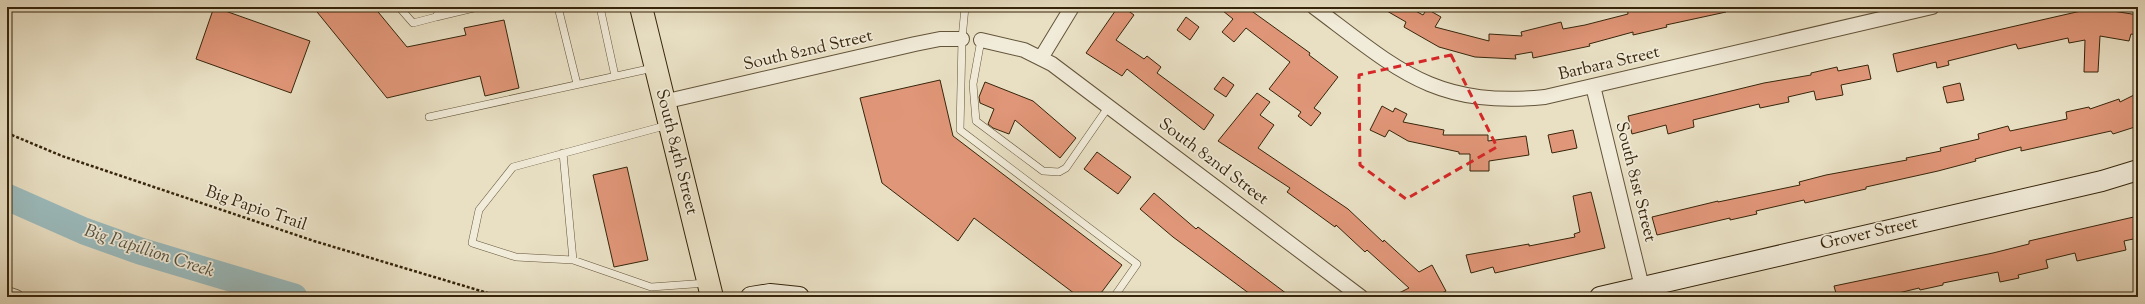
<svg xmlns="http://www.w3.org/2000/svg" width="2145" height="304" font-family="'Sorts Mill Goudy',serif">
	<rect width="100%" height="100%" fill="#e9e0c4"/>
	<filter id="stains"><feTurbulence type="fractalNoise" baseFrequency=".005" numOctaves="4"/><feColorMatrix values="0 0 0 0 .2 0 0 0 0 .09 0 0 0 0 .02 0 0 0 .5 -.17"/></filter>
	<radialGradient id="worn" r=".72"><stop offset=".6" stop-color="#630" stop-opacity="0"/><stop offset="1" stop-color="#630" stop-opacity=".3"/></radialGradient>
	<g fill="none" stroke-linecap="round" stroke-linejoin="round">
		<path stroke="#9bbbbd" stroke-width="27" d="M7,197L84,231L140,251L294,297"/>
	</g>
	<path fill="#e09678" stroke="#36250b" d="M214,7L310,41L291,93L196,59Z
		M313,7H374L407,47L466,35L464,28L504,20L519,88L485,96L480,76L387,98Z
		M1118,7H1123L1134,15L1116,40L1144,59L1147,56L1161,67L1157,73L1214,115L1204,130L1127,69L1122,76L1086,53Z
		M1218,7H1246L1310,53L1309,55L1338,77L1314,108L1321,113L1311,126L1298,116L1301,112L1269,89L1290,62L1246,28L1234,42L1222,32L1233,19Z
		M1380,7H1408L1423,15L1427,9L1441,17L1435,27L1489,41V34L1522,36L1521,32L1561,22L1563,29L1585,25L1628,14L1627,7H1640L1641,11L1655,7H1726V12L1666,25L1667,27L1633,35V32L1589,44L1590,46L1533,58L1532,52L1515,55L1516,59L1475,57L1439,47L1404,27L1406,22Z
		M2094,8L2138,15V35L2131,34L2129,41L2100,36L2098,72H2084L2085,40L2069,43L2068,38L2018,49L2016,44L1948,61L1949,65L1937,68L1936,62L1897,72L1893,54Z
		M1186,17L1199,27L1190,40L1177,30Z
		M1868,65L1871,79L1841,85L1843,95L1816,100L1814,91L1788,97L1789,102L1760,108L1759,104L1693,120L1694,127L1668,134L1666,125L1632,134L1628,116L1764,83L1811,75V73L1837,67L1838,71Z
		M1223,77L1234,85L1226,97L1214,89Z
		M940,80L953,136L1122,265L1098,297H1079L974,218L958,241L882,183L860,98Z
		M985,82L1033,101L1076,138L1060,158L1015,120L1009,134L993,128L988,124L994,109L980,103L979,97Z
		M1960,83L1964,100L1947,103L1943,87Z
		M1257,93L1270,102L1260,115L1274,125L1258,148L1348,209L1383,242L1384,240L1419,272L1432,265L1446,291L1434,297H1391L1409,288L1367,250L1365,252L1336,225L1335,227L1287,192L1290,188L1218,141Z
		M2138,93V126L2113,134L2111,131L2021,151V147L1975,159L1976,161L1938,171L1866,187V189L1805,203L1804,200L1756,211L1757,214L1730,220V218L1657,235L1652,217L1718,201V202L1800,185L1799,182L1826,175L1907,160L1906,158L1941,151L1940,148L1979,139L1978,134L2008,126L2010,131L2067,119L2066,112L2089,107L2090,109L2119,99L2120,102Z
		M1382,106L1393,112L1395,108L1407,114L1403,122L1444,130L1443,135H1488V141L1526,136L1529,155L1489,161V171H1470V154H1459V152L1408,141L1389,130L1385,137L1370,130Z
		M1573,130L1577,148L1552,153L1548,135Z
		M1097,152L1131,177L1118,194L1084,169Z
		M627,167L648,260L614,267L593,175Z
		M1591,192L1605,248L1495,273L1493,267L1471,273L1466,255L1529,244V246L1575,237L1574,234L1580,232L1573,196Z
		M1154,193L1196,229L1198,227L1291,297H1254L1173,237L1140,209Z
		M2138,216V238L2124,241L2126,250L2077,261L2075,253L2046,260L2048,268L2018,275L2019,278L2000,282L1998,272L1943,283V285L1920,290L1919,288L1882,297H1837L1834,286L1993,253L2029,244V241Z"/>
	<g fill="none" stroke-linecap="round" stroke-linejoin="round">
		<g stroke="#635439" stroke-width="8">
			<path id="lane" d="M399,7L413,23L436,17L441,7
				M558,7L577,84
				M600,7L615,76
				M965,7L962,39L960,130L1137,264L1114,297
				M436,17L478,7
				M981,40L973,84L976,121L1043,171L1059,172L1066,168L1109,106
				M429,117L653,68
				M668,125L513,167L479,210L472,243L516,257L573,260L651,287L707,283
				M563,153L573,260"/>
		</g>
		<g stroke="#635439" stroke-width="16">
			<path id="street" d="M1314,7C1397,69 1434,108 1545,97L1932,7
				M981,40L1024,50L1052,64L1361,297
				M1041,58L1072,7
				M1593,86L1642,287
				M663,102L915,44L940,39H962
				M7,294L16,297"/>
		</g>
		<g stroke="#36250b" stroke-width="22">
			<path id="secondary" d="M751,297L770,294L799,297
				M1600,297L2102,181L2138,170"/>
		</g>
		<g stroke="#36250b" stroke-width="24">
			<path id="primary" d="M641,7L712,297"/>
		</g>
		<path stroke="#36250b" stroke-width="2.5" stroke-dasharray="3 2" stroke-linecap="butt" d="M7,133L62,156L314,241L501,297"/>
		<use href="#lane" stroke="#f1ebd9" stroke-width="7"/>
		<use href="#street" stroke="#f1ebd9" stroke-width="14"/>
		<use href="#secondary" stroke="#f1ebd9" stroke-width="20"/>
		<use href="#primary" stroke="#e9e0c4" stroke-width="22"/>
	</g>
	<path fill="none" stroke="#d62828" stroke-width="3" stroke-dasharray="8 5" stroke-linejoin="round" d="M1451,55L1497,147L1406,199L1360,165L1359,75Z"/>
	<g text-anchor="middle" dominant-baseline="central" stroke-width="3.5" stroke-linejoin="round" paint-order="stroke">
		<g font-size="17" fill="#36250b" stroke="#f1ebd9">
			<text transform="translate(808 51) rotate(-13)">South 82nd Street</text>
			<text transform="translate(1609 64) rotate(-13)">Barbara Street</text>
			<text transform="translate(676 152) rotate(76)">South 84th Street</text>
			<text transform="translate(1213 162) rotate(37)">South 82nd Street</text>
			<text transform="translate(1635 182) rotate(76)">South 81st Street</text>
			<text transform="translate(256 209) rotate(19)">Big Papio Trail</text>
			<text transform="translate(1869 234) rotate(-13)">Grover Street</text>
		</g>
		<g font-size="18" font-style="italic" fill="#545240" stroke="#f1ebd9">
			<text transform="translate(149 252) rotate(18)">Big Papillion Creek</text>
		</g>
	</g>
	<rect width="2145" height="304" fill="none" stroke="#e9e0c4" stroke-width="24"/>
	<rect x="8" y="8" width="2129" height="288" fill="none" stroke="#36250b" stroke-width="2"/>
	<rect x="12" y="12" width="2121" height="280" fill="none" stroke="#36250b"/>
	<rect width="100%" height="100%" filter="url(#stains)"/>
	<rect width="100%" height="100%" fill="url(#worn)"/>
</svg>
